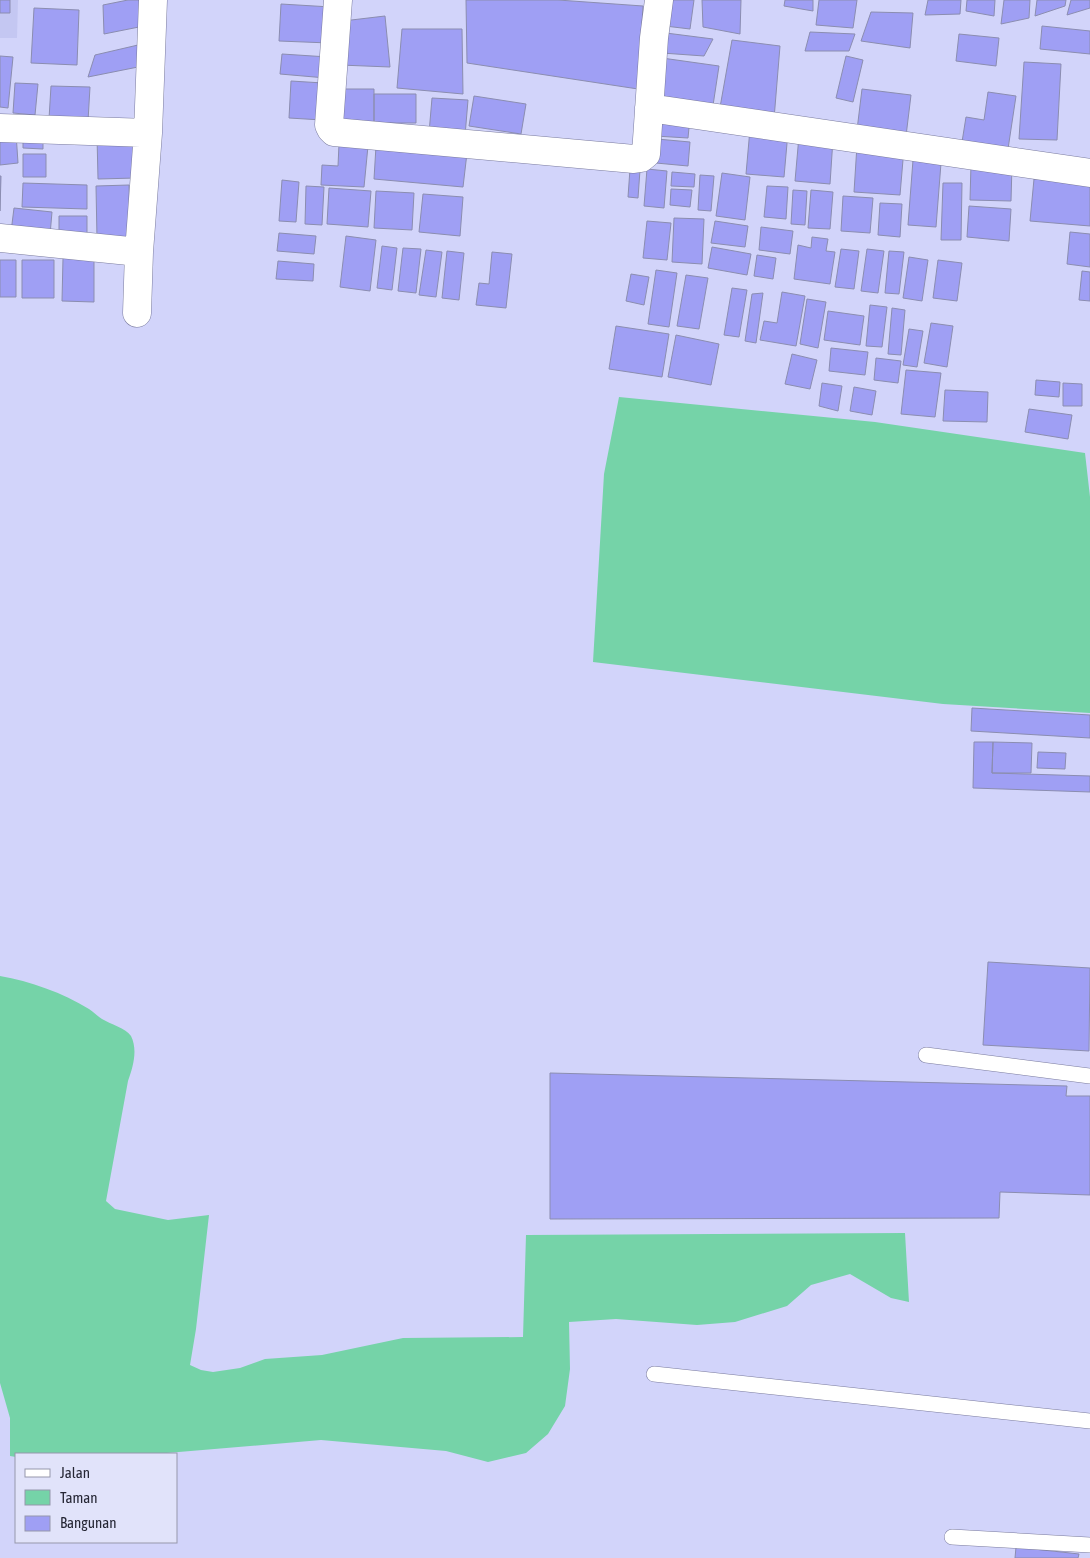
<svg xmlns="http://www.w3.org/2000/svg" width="1090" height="1558" font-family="'Asap Condensed',sans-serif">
	<rect width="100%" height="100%" fill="#d2d4fa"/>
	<path fill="#c4c7f2" d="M0,0H18L17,38H0Z"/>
	<path fill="#75d3a8" d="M619,397L875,422L1085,453L1090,497V713L943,704L593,662L604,474Z
		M0,976C30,981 63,993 89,1009C94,1012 97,1016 102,1019C110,1024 126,1028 131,1036C138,1050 133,1067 128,1081L106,1201L115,1209L168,1220L209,1215L196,1329L190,1365L201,1370L213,1372L240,1368L265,1359L322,1355L403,1338L523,1337L526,1235L905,1233L909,1302L891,1298L850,1274L811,1285L787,1306L735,1322L697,1325L616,1319L569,1322L570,1369L565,1406L548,1434L526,1453L488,1462L446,1451L321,1440L155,1454H16V1457L10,1456V1418L0,1383Z"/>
	<path fill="#9f9ff4" stroke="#8b8db0" d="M0,0H10V13H0Z
		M128,0H143L139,27L104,34L103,5Z
		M466,0H558L643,6L638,89L467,63Z
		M670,0H694L690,29L665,26Z
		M702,0H741L740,34L703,27Z
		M785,0H813V11L784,6Z
		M819,0H857L853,28L816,25Z
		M928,0H961L960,14L925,15Z
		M967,0H995L994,16L966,11Z
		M1004,0H1030L1029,18L1001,24Z
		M1037,0H1066L1065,6L1035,16Z
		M1071,0H1090V8L1067,15Z
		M281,4L331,7L329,43L279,41Z
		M34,8L79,10L77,65L31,63Z
		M871,12L913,13L910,48L861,41Z
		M385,16L390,67L340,65L343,21Z
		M1042,26L1090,31V54L1040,49Z
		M402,29H462L463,94L397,88Z
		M810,32L855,34L849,51H805Z
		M666,33L713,39L704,56L662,53Z
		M959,34L999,38L996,66L956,61Z
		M732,40L780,46L774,119L719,113Z
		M138,45V67L88,77L95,55Z
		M282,54L328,57L326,78L280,74Z
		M0,56L13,57L8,108L0,107Z
		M846,56L863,60L853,102L836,98Z
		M662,58L719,66L712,112L655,103Z
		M1024,62L1061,64L1057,140L1019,139Z
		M291,81L323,83L322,120L289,118Z
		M15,83L38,84L35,115L13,113Z
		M51,86L90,87L88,121L49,119Z
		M335,89H374V123L335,128Z
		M862,89L911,95L906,136L857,130Z
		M988,92L1016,96L1008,149L962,142L966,117L984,120Z
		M374,94H416V123H374Z
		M474,96L526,104L521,134L469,126Z
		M432,98L468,100L465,136L429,133Z
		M657,115L690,117L688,138L655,136Z
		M750,129L788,132L784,177L746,174Z
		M16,133L18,163L0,165V134Z
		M23,134H43V149L23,148Z
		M97,136H136V178L98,179Z
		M799,136L833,139L830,184L795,181Z
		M657,139L690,142L688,166L656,163Z
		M339,144L368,146L364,187L321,185L322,165L338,166Z
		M857,145L904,148L900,195L854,192Z
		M376,146L467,153L463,187L374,179Z
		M23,154H46V177H23Z
		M913,160L941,163L936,227L908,225Z
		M971,164L1012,165L1011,201L970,200Z
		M630,169L640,170L638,198L628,197Z
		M647,169L667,171L664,208L644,206Z
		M672,172L695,174L694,187L671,186Z
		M722,173L750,177L745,220L716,216Z
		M700,175L714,176L711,211L698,210Z
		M0,176H1L0,211Z
		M1034,179L1090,184V226L1030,221Z
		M282,180L299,182L296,222L279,221Z
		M23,183L87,185V209L22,207Z
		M943,183H962L961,240H941Z
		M129,185L130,239H97L96,186Z
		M306,186L324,187L322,225L305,224Z
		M767,186L788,187L786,219L764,217Z
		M329,188L371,191L368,227L327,224Z
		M671,189L692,190L690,207L670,205Z
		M793,190L807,191L805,225L791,224Z
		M811,190L833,192L830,229L808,228Z
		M376,191L414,193L412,230L374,228Z
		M423,194L463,197L460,236L419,232Z
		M843,196L873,198L870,233L841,231Z
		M880,203L902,204L900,237L878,235Z
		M969,206L1011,209L1009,241L967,237Z
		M14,208L52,212L50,235L11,232Z
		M59,216H87V242H59Z
		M674,218L704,219L702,264L672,262Z
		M647,221L671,223L667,260L643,258Z
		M715,221L748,226L745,247L711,243Z
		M761,227L793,231L790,254L759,250Z
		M1070,232L1090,234V267L1067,264Z
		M279,233L316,236L314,254L277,251Z
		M346,236L376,240L370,291L340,287Z
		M812,237L828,239L826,251L835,252L830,284L794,279L798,245L811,248Z
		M382,246L397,248L392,290L377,288Z
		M712,247L751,254L747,275L708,268Z
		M403,248L421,249L416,293L398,291Z
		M841,249L859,251L854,289L835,287Z
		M867,249L884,251L878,293L861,291Z
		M426,250L442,252L436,297L419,295Z
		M447,251L464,253L459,300L442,298Z
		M889,251L904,252L899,294L885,293Z
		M492,252L512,254L506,308L476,305L479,283L489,284Z
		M757,255L776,258L773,279L754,276Z
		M909,257L928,260L922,301L903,298Z
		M63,258H94V302L62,301Z
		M0,260H16V297H0Z
		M22,260H54V298H22Z
		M938,260L962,263L957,301L933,298Z
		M278,261L314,264L313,281L276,279Z
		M656,270L677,273L669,327L648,324Z
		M1082,271L1090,272V301L1079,300Z
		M631,274L649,277L644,305L626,301Z
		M686,275L708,278L699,329L677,326Z
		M732,288L747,290L739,337L724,335Z
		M782,292L805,296L796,346L760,340L764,321L777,323Z
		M763,293L756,343L745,341L752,294Z
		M807,299L826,302L818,348L800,344Z
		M870,305L887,307L882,347L866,346Z
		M892,308L905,310L901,355L888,354Z
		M828,311L864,316L860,345L824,340Z
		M931,323L953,326L947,367L924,363Z
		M616,326L669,334L662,377L609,369Z
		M909,329L923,331L917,367L903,365Z
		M676,335L719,344L711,385L668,377Z
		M831,348L868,352L865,375L829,371Z
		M792,354L817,360L810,389L785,384Z
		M876,358L901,361L898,383L874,380Z
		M906,370L941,373L935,417L901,414Z
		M1036,380L1060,382L1059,397L1035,395Z
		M822,383L842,386L838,411L819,406Z
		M1063,383L1082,384V406H1063Z
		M854,387L876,391L872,415L850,411Z
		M945,390L988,392L987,422L943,421Z
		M1029,409L1072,415L1068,439L1025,432Z
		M972,708L1090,715V738L971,731Z
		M974,742H993L992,773L1090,776V792L973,788Z
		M993,742L1032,743L1031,773H992Z
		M1038,752L1066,753L1065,769L1037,768Z
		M988,962L1090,968L1089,1051L983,1045Z
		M550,1073L1067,1086L1066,1096H1090V1195L1000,1192L999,1218L550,1219Z
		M1016,1547L1079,1554L1078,1558H1015Z"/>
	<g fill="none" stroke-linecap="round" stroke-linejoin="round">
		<g stroke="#7a7b9e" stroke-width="16">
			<path id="service" d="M926,1055L1090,1076
				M654,1374L1090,1421
				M952,1537L1090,1545"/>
		</g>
		<g stroke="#7a7b9e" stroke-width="29">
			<path id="minor" d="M338,0L329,125L331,129L334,132L634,159L641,158L646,154L654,38L659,0
				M649,108L1090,173
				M0,128L148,133
				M0,238L139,252L148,133L153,0
				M137,313L139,252"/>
		</g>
		<use href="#service" stroke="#fff" stroke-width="15"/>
		<use href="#minor" stroke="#fff" stroke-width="28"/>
	</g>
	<rect x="15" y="1453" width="162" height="90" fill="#e1e3fa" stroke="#9697ab"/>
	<rect x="25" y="1469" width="25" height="8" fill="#ffffff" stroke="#9697ab"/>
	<text x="60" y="1478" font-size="15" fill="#252634">Jalan</text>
	<rect x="25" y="1490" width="25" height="15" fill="#75d3a8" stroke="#9697ab"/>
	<text x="60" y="1503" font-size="15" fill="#252634">Taman</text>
	<rect x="25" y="1516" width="25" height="15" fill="#9f9ff4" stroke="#9697ab"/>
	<text x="60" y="1528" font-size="15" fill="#252634">Bangunan</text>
</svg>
